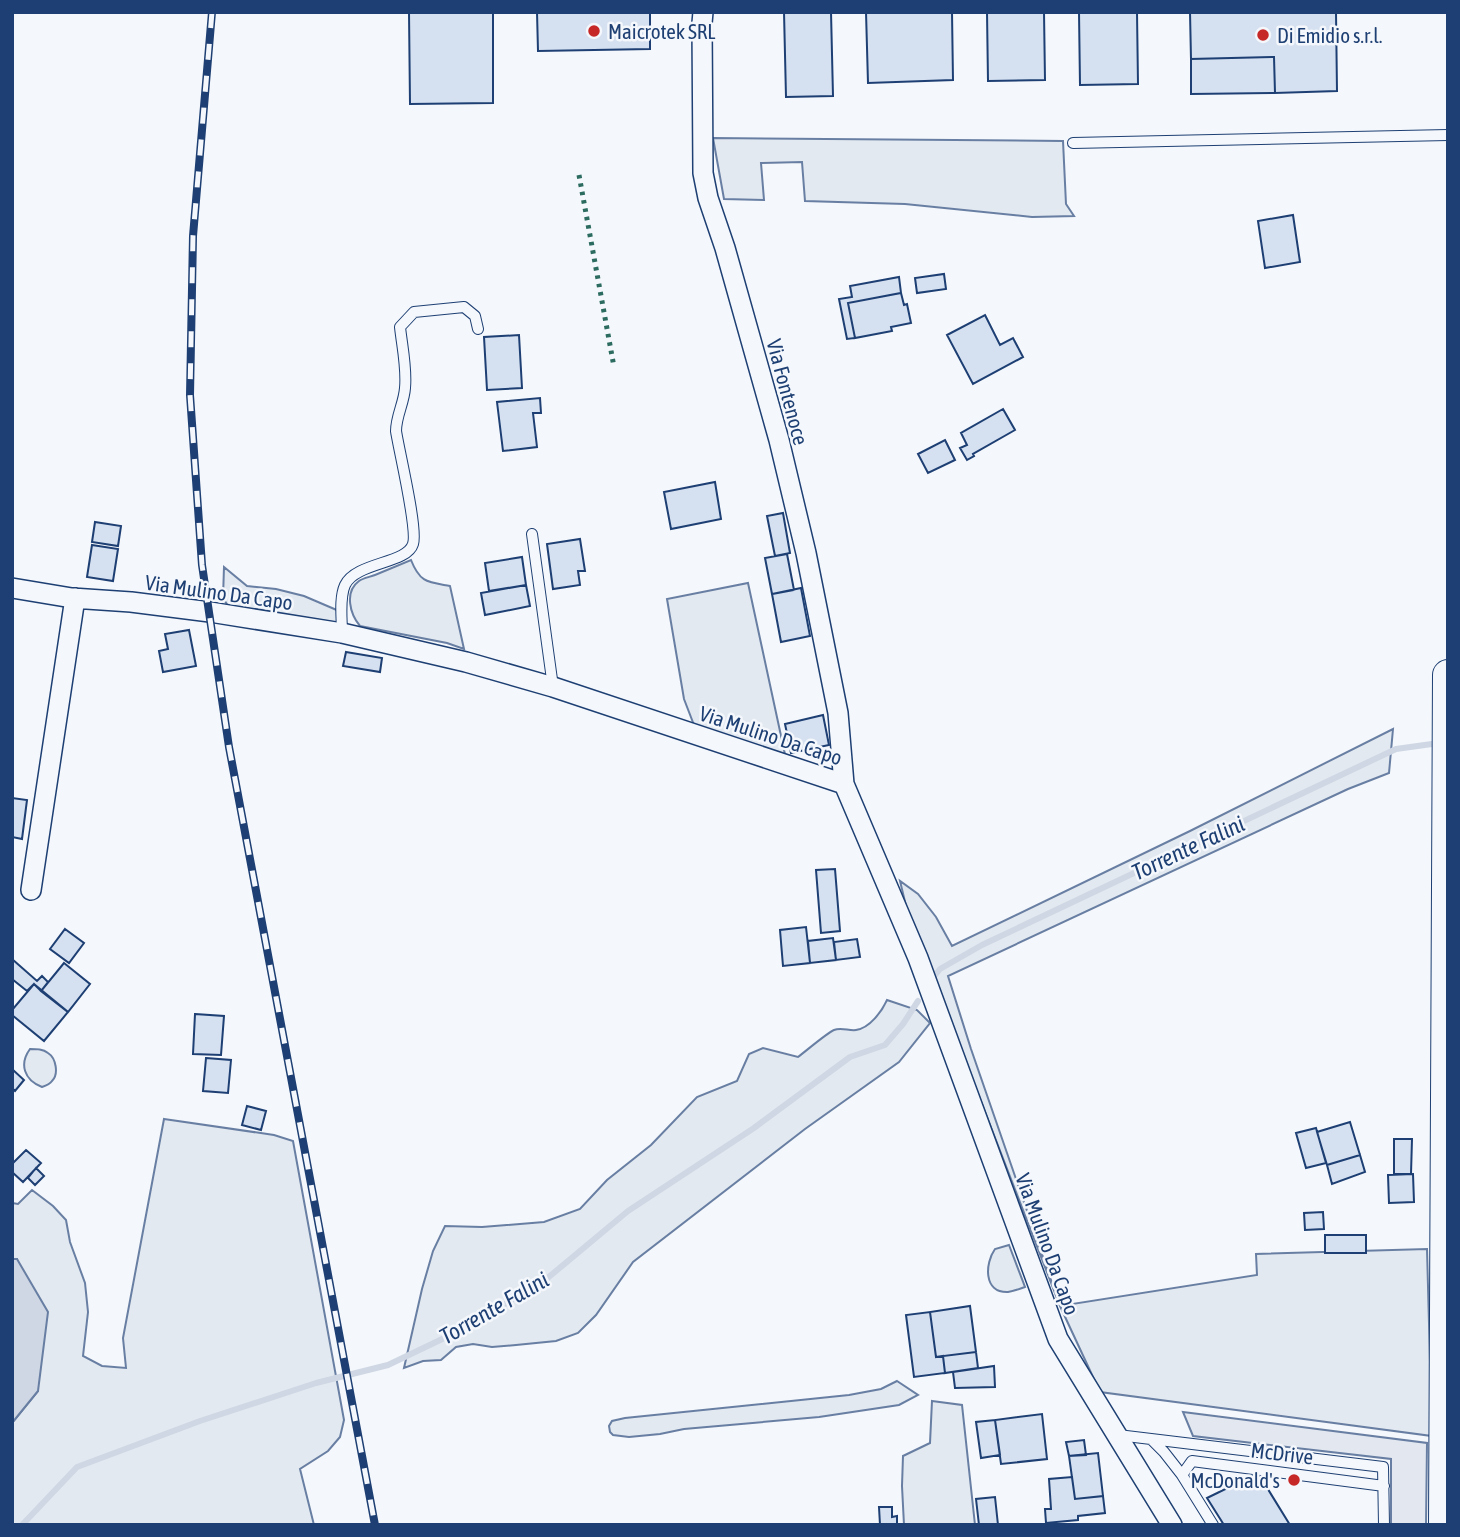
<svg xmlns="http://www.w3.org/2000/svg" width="1460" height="1537" font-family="'Asap Condensed',sans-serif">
	<rect width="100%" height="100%" fill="#f4f7fb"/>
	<path fill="#e3e9f0" stroke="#687fa3" stroke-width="2" d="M713,138L1063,141L1066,204L1074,216L1032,217L905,204L805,201L802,162L761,163L764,200L724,199Z
		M411,560C420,583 428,582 450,586L464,649L447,643L360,626C350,614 344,592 359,581C363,578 370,577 375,575C387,570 399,565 411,560Z
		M224,567L247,586L276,589L304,596L339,611V623L228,606L223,598Z
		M748,583L786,759L694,725L684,699L667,599Z
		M1393,729L1389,773L1348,789L948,976L971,1049L1060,1306L1257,1275L1256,1254L1427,1249L1432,1436L1100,1392L1060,1306L907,910L900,881L918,894L936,917L952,946L1190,831Z
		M887,1000L917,1010L930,1023L899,1062L805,1129L633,1262L596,1315L578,1333L556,1341L516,1345L492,1347L473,1344L456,1347L441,1360L423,1361L404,1368L422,1289L433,1251L445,1226L482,1227L544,1222L580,1209L607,1180L651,1145L697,1097L737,1081L749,1054L763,1048L798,1057C806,1051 827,1033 834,1030C841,1027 849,1031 856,1030C870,1028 882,1011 887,1000Z
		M30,1049C37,1049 43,1049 48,1053C56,1058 59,1074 52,1081C50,1084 45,1086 42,1087C24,1080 19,1064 30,1049Z
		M164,1119L274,1135L293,1141L344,1420L340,1437L328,1451L300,1469L314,1525H12V1423L38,1391L17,1259H12V1203L18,1204L32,1190L53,1206L66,1220L70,1242L85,1283L88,1312L83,1356L102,1366L126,1368L123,1338Z
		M1009,1245L1025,1287C1019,1289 1014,1291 1008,1292C983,1293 985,1263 995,1249Z
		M897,1381L918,1395L899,1405L819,1417L684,1429L660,1434L629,1437L613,1435L610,1432L609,1426L612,1421L625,1418L849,1395L881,1389Z
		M932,1401L962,1405L975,1525H904L902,1486L903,1456L930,1443Z"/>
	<path fill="#e3e8f0" stroke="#687fa3" stroke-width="2" d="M1183,1412L1427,1443L1426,1525H1391V1459L1193,1436Z"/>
	<path fill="#cfd7e4" stroke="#687fa3" stroke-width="2" d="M12,1259H17L48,1312L38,1391L12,1423Z"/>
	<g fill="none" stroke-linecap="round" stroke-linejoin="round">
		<path stroke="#cfd7e4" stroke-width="6" d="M936,974L940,969L982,945L1396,749L1439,743
			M22,1525L77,1467L200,1421L316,1383L388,1365L461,1330L544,1281L628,1211L754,1128L850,1057L885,1045L903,1024L918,1001"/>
	</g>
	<path fill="#d5e0f0" stroke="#1d3f73" stroke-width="2" d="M409,12H493V103L410,104Z
		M537,12H650V49L538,51Z
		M784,12H831L833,96L786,97Z
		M866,12H952L953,80L868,83Z
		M987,12H1044L1045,80L988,81Z
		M1079,12H1137L1138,84L1080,85Z
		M1190,12H1336L1337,91L1275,93L1274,57L1191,59Z
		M1274,57L1275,93L1191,94V59Z
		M1293,215L1300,262L1265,268L1258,221Z
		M944,274L946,289L917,293L915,278Z
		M899,277L901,293L848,303L855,338L847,339L839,299L852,297L850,286Z
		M901,293L904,305L907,304L911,323L891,327L892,331L855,338L848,303Z
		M985,315L1000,345L1013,338L1023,357L973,384L947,335Z
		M519,335L522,388L487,390L484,337Z
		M540,398L541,413H533L537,447L503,451L497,402Z
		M1003,409L1015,430L973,454L974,456L967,460L960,448L967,445L961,433Z
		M945,440L955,460L928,473L918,454Z
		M715,482L721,519L671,529L664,492Z
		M783,513L790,553L775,556L767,516Z
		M95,522L121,526L118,546L92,542Z
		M580,539L585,571H578L580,585L553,589L547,544Z
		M92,545L118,549L113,581L87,577Z
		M787,554L794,590L772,594L765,558Z
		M522,557L526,585L489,591L485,563Z
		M526,585L530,606L485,615L481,593Z
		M801,588L810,636L781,642L772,594Z
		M189,630L196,666L163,672L159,651L168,649L165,634Z
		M346,652L382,658L380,672L343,666Z
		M823,715L829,745L791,753L785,724Z
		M12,798L27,800L22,839L12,837Z
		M835,869L840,931L821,933L816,870Z
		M806,927L810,963L783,966L780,930Z
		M65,929L84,943L69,963L50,949Z
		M833,938L836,960L810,963L808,941Z
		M857,939L860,957L836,960L834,942Z
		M12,959L37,981L42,976L48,982L41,991L34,984L27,991L12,979Z
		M64,963L90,984L68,1012L41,991Z
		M34,984L68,1012L44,1041L12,1015V1010Z
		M195,1014L224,1016L221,1055L193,1054Z
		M206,1058L231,1060L228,1093L203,1091Z
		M12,1069L24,1080L15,1091L12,1088Z
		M247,1106L266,1111L261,1130L242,1125Z
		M1350,1122L1360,1155L1327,1165L1317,1132Z
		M1316,1128L1326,1163L1306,1168L1296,1133Z
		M1394,1139H1412L1411,1174H1394Z
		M26,1150L41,1163L23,1182L12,1172V1164Z
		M1360,1155L1365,1172L1332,1184L1327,1165Z
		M36,1168L44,1176L35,1185L28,1178Z
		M1413,1174L1414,1202L1389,1203L1388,1175Z
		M1323,1212L1324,1229L1305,1230L1304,1213Z
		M1325,1235H1366V1253H1325Z
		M970,1306L976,1352L936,1357L930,1312Z
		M930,1312L936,1357L943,1356L945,1373L914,1377L906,1315Z
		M976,1352L978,1368L945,1373L943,1356Z
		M994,1366L995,1387L955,1388L953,1372Z
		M1042,1414L1047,1459L1001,1464L995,1420Z
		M995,1420L1000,1455L981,1458L976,1422Z
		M1084,1440L1086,1455L1069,1456L1066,1442Z
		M1098,1453L1103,1496L1075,1499L1069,1456Z
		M1258,1473L1290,1525H1224L1207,1498Z
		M1072,1477L1075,1499L1103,1496L1105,1513L1078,1516V1520L1046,1523L1045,1509H1051L1049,1479Z
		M995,1497L998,1525H979L976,1499Z
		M879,1507H892V1517L897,1516V1525H880Z"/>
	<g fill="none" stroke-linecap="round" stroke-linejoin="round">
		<g stroke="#1d3f73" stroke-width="12">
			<path id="service" d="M1073,143L1448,135
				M532,534L553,687
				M342,633C342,619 339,598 345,585C356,562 407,564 413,544C418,529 399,451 396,431C396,416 404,403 405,388C407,368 402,346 400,327L414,312L464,307L475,316L478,329
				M1118,1435L1383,1467L1384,1525
				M1151,1439L1164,1452L1182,1475
				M1213,1525L1182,1475L1192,1461L1384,1486"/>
		</g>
		<g stroke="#1d3f73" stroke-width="22">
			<path id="minor" d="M703,12L702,23L703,173L708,198L725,248L779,440L806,553L838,713L844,784L918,958L1058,1339L1172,1525
				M12,588L72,598L131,602L210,612L342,633L466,662L553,687L844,784
				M31,890L75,598"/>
		</g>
		<g stroke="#1d3f73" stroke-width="32">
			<path id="primary" d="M1444,1525L1448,675"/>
		</g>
		<use href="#service" stroke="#f4f7fb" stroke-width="10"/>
		<use href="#minor" stroke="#f4f7fb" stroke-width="19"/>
		<use href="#primary" stroke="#f4f7fb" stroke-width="30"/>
		<g stroke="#1d3f73" stroke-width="8">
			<path id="rail" d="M212,12L193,236L190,395L202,565L229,747L375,1525"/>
		</g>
		<use href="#rail" stroke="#f4f7fb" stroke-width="5" stroke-dasharray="16" stroke-linecap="butt"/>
		<path stroke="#2c6c60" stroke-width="5" stroke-dasharray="3.5 5" stroke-linecap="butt" d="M579,175L614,367"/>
	</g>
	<g fill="#c62828" stroke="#f4f7fb" stroke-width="2.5">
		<circle cx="594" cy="31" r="7"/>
		<circle cx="1263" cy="35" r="7"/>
		<circle cx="1294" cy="1480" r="7"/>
	</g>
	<g text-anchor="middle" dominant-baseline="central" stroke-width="5" stroke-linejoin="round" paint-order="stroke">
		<g font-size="21" fill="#1d3f73" stroke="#f4f7fb" text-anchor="start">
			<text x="608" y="31">Maicrotek SRL</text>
			<text x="1277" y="35">Di Emidio s.r.l.</text>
			<text x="1280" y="1480" text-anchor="end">McDonald's</text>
		</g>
		<g font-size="21" fill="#1d3f73" stroke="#f4f7fb">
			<text transform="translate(788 392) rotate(75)">Via Fontenoce</text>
			<text transform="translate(219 592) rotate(8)">Via Mulino Da Capo</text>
			<text transform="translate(771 735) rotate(18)">Via Mulino Da Capo</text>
			<text transform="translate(1048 1244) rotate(70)">Via Mulino Da Capo</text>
			<text transform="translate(1282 1453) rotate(7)">McDrive</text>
		</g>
		<g font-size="23" font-style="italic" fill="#1d3f73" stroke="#f4f7fb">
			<text transform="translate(1188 848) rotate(-25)">Torrente Falini</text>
			<text transform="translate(494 1308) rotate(-30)">Torrente Falini</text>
		</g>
	</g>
	<rect width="1460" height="1537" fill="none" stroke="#1d3f73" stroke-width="28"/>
</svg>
